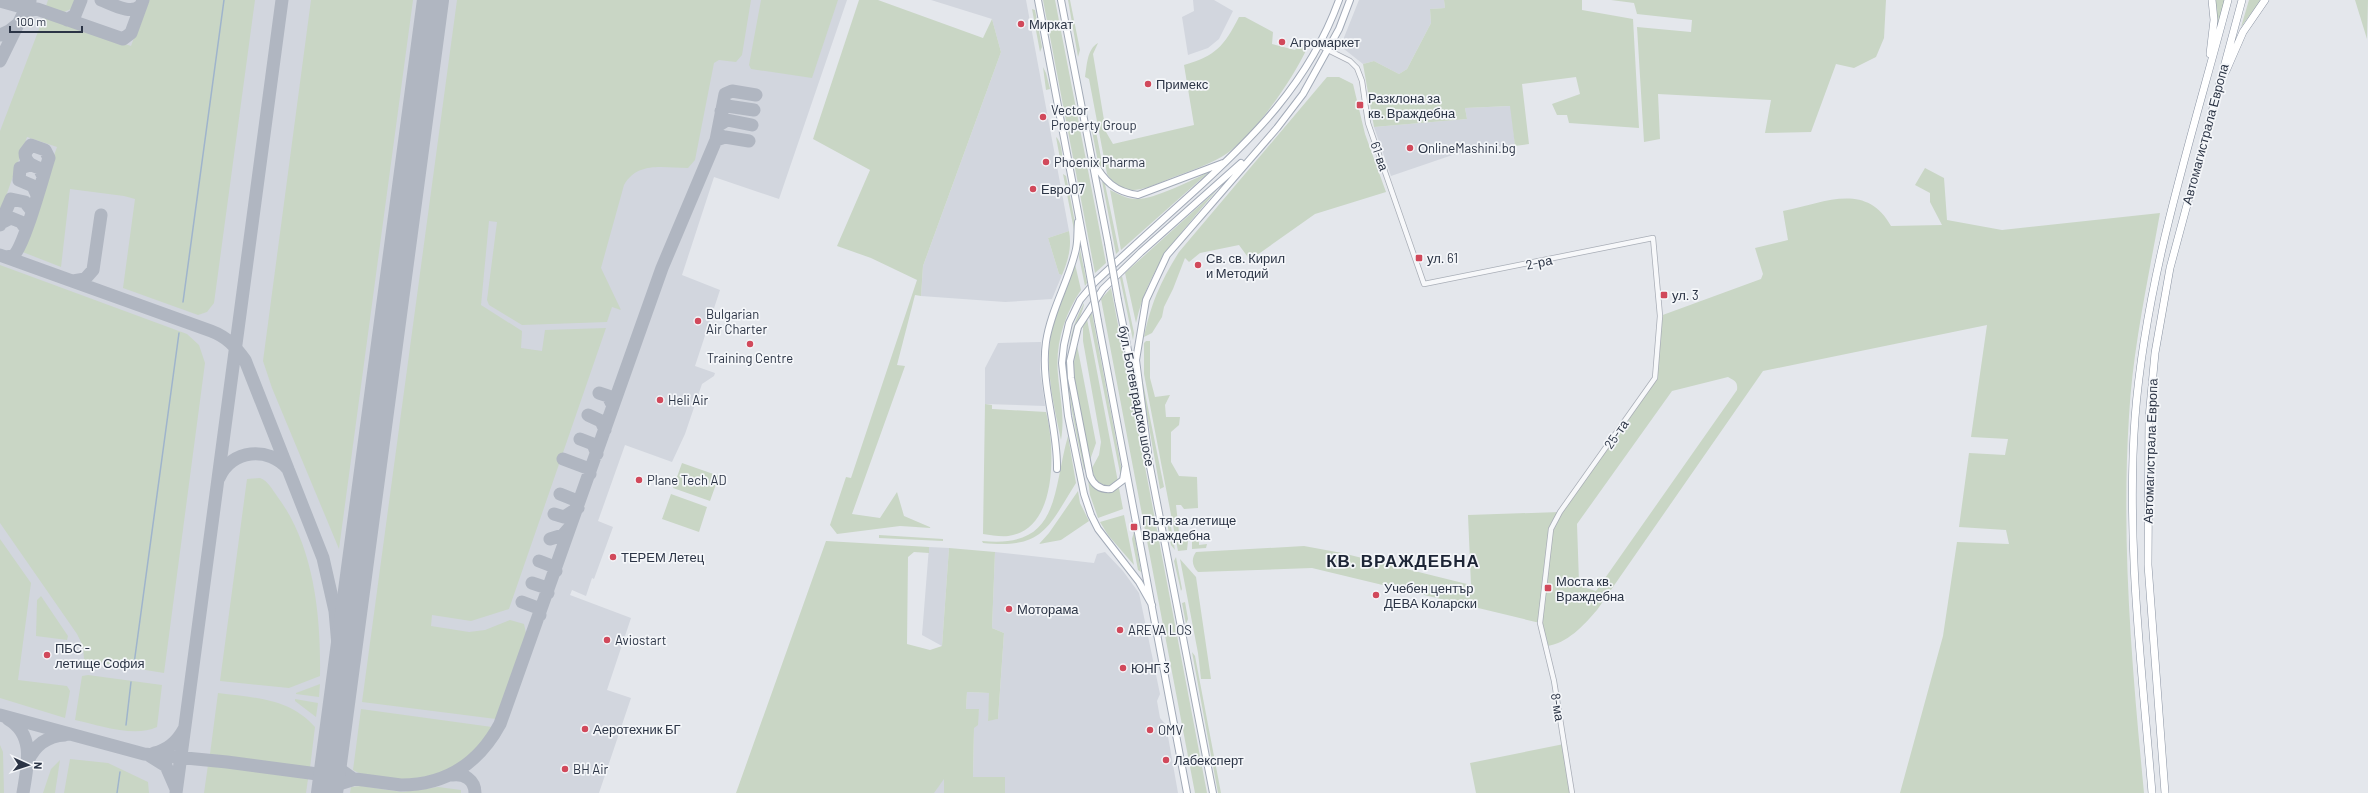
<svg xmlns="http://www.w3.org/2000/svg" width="2368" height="793" font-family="Barlow,sans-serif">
	<rect width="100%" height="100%" fill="#e4e7ec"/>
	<path fill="#d2d6de" d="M0,0H847L779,199L714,177L682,275L720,290L695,366L715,373L714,376L702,384L685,434L672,462L625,445L598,521L613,527L594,579L592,578L586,596L572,590L570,595L631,618L607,690L631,698L599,793H0Z
		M931,0H1026L1069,231L1048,238L1059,274L1062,275L1052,299L1005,302L921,296L923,266L1001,52L992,19Z
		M1193,0H1214L1233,11L1219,39L1208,48L1188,55L1182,17L1194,11Z
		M1359,0H1444L1445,8L1430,9L1431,23L1407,69L1399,74L1374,61L1363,64L1344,49L1343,40Z
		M1511,106L1515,146L1473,148L1391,176L1374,127L1467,119L1465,108Z
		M1041,342L1040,371L1045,406L985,404V368L998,343Z
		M929,547L949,548L942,646L922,635Z
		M995,552L1094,563L1097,554L1105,552L1123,571L1139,593L1160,694L1157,701L1160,718L1166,725L1178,793H1005V777H973L974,728L979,710L966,709L967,692L990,693L988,720L998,719L1004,633L992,628Z
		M944,778V793H933Z"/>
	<path fill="#c9d6c5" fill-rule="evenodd" d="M48,0H78L73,8L62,13L46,6Z
		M148,0H255L214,303L207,312L198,315L123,288L135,199L124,196L70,189L61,267L20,251L57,147L27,137L0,213V131L44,16L131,46Z
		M311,0H413L339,549L272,388L263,361Z
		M457,0H751L742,55L736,62L719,60L714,63L695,160L688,168C663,168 638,161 624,185L601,268L621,310L612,307L607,322L522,325L489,305L487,300L497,222L489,221L481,305L522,331L521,348L542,351L545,330L606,328L509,609L471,621L432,615L431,626L469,632L485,630L510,620L524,624L526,633L496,719L362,702Z
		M761,0H838L812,78L751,69L749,65Z
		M859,0H878L983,38L992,19L1001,52L923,266L921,296L915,295L897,365L905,366L852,514L880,518L897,492L904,516L932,528L900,526L837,534L830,525L846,477L851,478L917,280L871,258L837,246L870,170L813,139Z
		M1043,0H1055L1106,263L1095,273Z
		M1068,0H1070L1080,50L1078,57Z
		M1444,0H1582V10L1633,19L1639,128L1569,123L1567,115H1557L1552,104L1580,94L1576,77L1522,84L1529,144L1515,146L1510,106L1465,108L1467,119L1374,127L1363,64L1374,61L1399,74L1407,69L1431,23L1430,9L1445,8Z
		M1611,0H1886L1884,38L1876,57L1854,68L1836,64L1811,132L1765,133L1771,100L1658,94L1660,139L1644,142L1637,27L1691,32L1692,20L1637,14L1634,3Z
		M2215,0H2226L2212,50Z
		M2249,0H2261L2241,27Z
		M2355,0H2368L2367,39Z
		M1032,9L1035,10L1042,47L1040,52Z
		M1239,17H1245L1273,32L1272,44L1295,50L1299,44L1307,48C1293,80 1252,138 1223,156C1204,167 1183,173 1164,181C1142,190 1123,198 1107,174L1089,79L1085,77C1087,65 1087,49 1098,43L1093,54L1106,132L1113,144L1194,125L1184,65C1216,56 1224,46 1239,17Z
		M1043,67L1046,73L1050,89L1046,90Z
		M1327,77H1339L1353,84L1365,134L1386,192L1315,214L1250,260L1239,245L1200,253L1189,262L1185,258L1173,289L1164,307L1162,317L1152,333L1144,337C1151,303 1161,281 1179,252Z
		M1090,121H1094L1104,173L1098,162Z
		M1056,137C1061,141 1064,157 1061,164Z
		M1925,168L1944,178L1947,220L2002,230L2160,213C2148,280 2133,347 2129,416C2121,542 2132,667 2144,793H1900L1943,636L1957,542L2009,544L2006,530L1959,527L1969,453L2005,455L2008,439L1971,437L1987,325L1763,371L1597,610C1584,625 1567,644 1546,646L1540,623L1312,568L1198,572C1192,566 1191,559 1196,552L1304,546L1342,553L1471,585L1468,515L1560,512L1655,378L1660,316L1761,279L1763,274L1755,248L1788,240L1783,211C1824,203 1866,181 1891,226L1942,225L1930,202V193L1915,185ZM1728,377C1735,381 1738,382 1737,390L1596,591L1583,587L1579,582L1577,524L1672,391Z
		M1209,172L1121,250L1110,190C1118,194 1127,199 1136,199C1153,200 1192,180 1209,172Z
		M1063,174L1066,176L1076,228V240Z
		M1102,181L1105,184L1119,251L1116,254Z
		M1217,190C1181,233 1148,267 1136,323L1125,273Z
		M1069,231C1072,247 1068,261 1062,275L1059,274L1048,238Z
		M1080,249L1087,283L1085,286L1079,257Z
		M1075,264L1081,290C1064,315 1055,345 1058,375C1060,399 1065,416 1061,440C1055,411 1048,382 1049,352C1050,322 1065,292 1075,264Z
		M0,265L187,334L199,345L205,363L164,673L84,660L83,646L77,634L0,523Z
		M1122,276L1134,333L1133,340L1120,278Z
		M1111,288L1207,793H1195L1101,299Z
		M1084,303C1085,308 1070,338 1069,349C1065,389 1078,430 1086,468L1084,470C1073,414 1054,356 1084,303Z
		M1092,313L1122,471L1121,478L1089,316Z
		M1087,319L1118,482L1108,486C1097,484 1094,478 1092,468L1099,455L1101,442L1083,341V327Z
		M1146,341H1150V378L1155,397L1170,395L1165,405L1166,417H1180L1179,425L1171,432V462L1179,476L1197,477L1198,508L1184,509L1181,505H1176L1180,541H1188L1187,550L1178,551L1144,374V343Z
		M1077,345L1096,443L1090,460C1084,427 1067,378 1077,345Z
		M1142,378L1164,487L1160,489L1142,387Z
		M985,404L992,405V409L1046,412C1055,446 1058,525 1013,535C1003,538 993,535 983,534Z
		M1068,436L1076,483C1047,529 1043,549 983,543L982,541C1061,549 1052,492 1068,436Z
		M682,463L719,476L710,501L673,488Z
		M260,478C268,481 272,489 277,496C314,545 321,615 320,676L289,688L220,681L247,479Z
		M1088,479C1095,491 1106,495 1119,488L1123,509L1098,518L1090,495Z
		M1078,491L1080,503L1089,521L1061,540L1039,544L1049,533Z
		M671,494L707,507L699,532L662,519Z
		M1124,515L1134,565L1108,535L1100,522Z
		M1170,521L1175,550L1171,545L1167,522Z
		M1134,532L1141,572L1138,570L1132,539Z
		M879,535L943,539V541L879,538Z
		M0,539L31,583L18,680L67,686L70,691L65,718L0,698Z
		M1199,540V545L1207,544L1206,548L1192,549V541Z
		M826,541L929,547V553L914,552L908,557L907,644L930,650L942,646L949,548L995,552L992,628L1004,633L998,719L988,721L989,693L967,692L966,709H979L978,725L974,728L973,777H1005V793H944V779L934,793H736Z
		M1176,557L1182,589L1181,591L1174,561Z
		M1180,559L1196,577L1211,679H1201L1198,653Z
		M41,596L68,636L67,640L36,636L37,600Z
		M1185,602L1188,619L1186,624L1182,603Z
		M1192,652L1195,656L1221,793H1218Z
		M88,675L162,685L157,727C134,738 99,725 75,720L82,676Z
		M320,684L319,697L296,694V693Z
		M218,693C255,698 289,698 315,727L310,768L210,754Z
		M295,699L318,703L316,717L295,701Z
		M361,709L492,727C472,768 428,783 386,778C374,776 363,776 353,770Z
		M1564,744L1572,793H1476L1470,763Z
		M0,745L3,752L4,793H0Z
		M70,759L108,763L148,782L149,793H64Z
		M60,760L55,793H43L51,769Z
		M208,765L308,779L306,793H204Z
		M361,786L402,792L438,787L461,790V793H350L351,787Z"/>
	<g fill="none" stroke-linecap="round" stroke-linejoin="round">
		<path stroke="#9fb4cc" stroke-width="1.5" d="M183,302L224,0
			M134,664L179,333
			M126,725L131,682
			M117,793L120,772"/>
		<path stroke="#b0b6c1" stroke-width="13" d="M101,0C112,4 132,16 141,5
			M0,1L18,6L30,1
			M25,11L37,9L123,39L131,33L143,0
			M67,20L75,15L81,0
			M0,35L9,31L19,23
			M0,61L30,0
			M721,111L727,106L754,110
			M719,125L727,120L752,125
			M716,140L725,137L749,141
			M30,165L20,168L19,180L33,186L37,195
			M1,223L11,218L21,222L26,229
			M0,225L11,199L25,202L32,211
			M0,255L211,331C227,337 235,346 245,360L323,558L335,611L340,669L339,702
			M6,257L13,256C24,248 43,176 49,158L45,150L31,145L25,153C25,162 31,165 39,168L43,176
			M73,281L85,279L93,270L101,215
			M613,406L662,268L716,140L725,94L732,91L756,95
			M588,415L601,421L605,430
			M580,439L593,444L597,454
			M563,459L587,468L590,474
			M219,478C231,449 269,446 288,469
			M554,514L564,517L578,508L575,500L560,494
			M550,539L563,535L570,527
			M539,561L552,566L556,571
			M532,583L544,587L548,593
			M522,602L538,608L540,615
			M0,715L144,754L227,762L401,785C446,785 479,763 500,724L613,406L608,396L599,393
			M8,719C36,735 27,767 23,793
			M332,752L338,768L352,778
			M154,753C168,750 177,742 184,729
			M150,756L166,766L176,789
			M28,761C35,745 47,736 65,735
			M452,775C464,773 475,780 475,793
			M176,793L282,0
			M330,793L339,784L352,780"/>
		<path stroke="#b0b6c1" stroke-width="32" d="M327,793L433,0"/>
		<g stroke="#a9aeb7" stroke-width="6">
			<path id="minor" d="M1320,46L1350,61L1357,68L1362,81L1368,123L1424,284L1653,238L1660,316L1655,378L1560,512L1551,529L1540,623L1554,681L1572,793"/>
		</g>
		<g stroke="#a3abb8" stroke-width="8">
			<path id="major" d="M1038,0L1088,265
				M1061,0L1108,243
				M1093,161C1104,181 1115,192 1138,195L1223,163
				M1118,300L1135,385
				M1098,321L1187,793
				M1147,451L1213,793
				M1148,453L1136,360L1146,300L1167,255L1277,128L1303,94L1339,29L1350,0
				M1125,468L1123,480L1111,489C1101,490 1094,486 1090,476L1071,378L1070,361L1078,327L1103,289L1141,252L1241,163
				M1057,469C1058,427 1040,384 1046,342C1051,309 1069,281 1076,249C1078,240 1077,231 1078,222
				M1152,605L1139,582L1098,529L1091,515L1084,494L1068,416L1062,363L1064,345L1069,323L1080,300L1095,282C1126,253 1158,224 1189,196C1253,138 1309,83 1339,0"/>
		</g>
		<g stroke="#8b94a3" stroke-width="8">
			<path id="highway" d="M2210,54L2214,20L2212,0
				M2226,71L2243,32L2265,0
				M2152,793C2142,669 2126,542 2135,418C2146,275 2192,137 2228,0
				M2165,793L2148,565L2149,418L2155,353L2170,268L2242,0"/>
		</g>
		<use href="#minor" stroke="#f7f8fa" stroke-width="4.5"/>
		<use href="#major" stroke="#fff" stroke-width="6"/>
		<use href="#highway" stroke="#fff" stroke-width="7"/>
		<g stroke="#a3abb8" stroke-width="8" stroke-linecap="butt">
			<path id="major-bridge" d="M1108,243L1118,300
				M1088,265L1098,321"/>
		</g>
		<use href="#major-bridge" stroke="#fff" stroke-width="6"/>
	</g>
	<g fill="#d1495b" stroke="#f4f6f9" stroke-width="1.5">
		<circle cx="1021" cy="24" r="4"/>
		<circle cx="1282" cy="42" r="4"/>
		<circle cx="1148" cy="84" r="4"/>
		<rect x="1356" y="101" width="8" height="8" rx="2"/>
		<circle cx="1043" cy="117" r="4"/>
		<circle cx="1410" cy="148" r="4"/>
		<circle cx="1046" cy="162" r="4"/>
		<circle cx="1033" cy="189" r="4"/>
		<rect x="1415" y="254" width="8" height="8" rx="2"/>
		<circle cx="1198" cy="265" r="4"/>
		<rect x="1660" y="291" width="8" height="8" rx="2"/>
		<circle cx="698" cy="321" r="4"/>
		<circle cx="750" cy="344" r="4"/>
		<circle cx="660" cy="400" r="4"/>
		<circle cx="639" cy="480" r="4"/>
		<rect x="1130" y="523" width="8" height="8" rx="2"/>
		<circle cx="613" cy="557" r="4"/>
		<rect x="1544" y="584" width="8" height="8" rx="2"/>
		<circle cx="1376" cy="595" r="4"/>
		<circle cx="1009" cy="609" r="4"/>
		<circle cx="1120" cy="630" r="4"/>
		<circle cx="607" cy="640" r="4"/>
		<circle cx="47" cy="655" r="4"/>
		<circle cx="1123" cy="668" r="4"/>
		<circle cx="585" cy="729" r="4"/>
		<circle cx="1150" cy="730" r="4"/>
		<circle cx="1166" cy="760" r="4"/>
		<circle cx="565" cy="769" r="4"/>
	</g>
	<g text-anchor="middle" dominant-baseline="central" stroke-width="3.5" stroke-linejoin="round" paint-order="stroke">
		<g font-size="13" fill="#2b3445" stroke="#f4f6f9" text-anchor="start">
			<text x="1029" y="24">Миркат</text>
			<text x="1290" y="42">Агромаркет</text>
			<text x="1156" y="84">Примекс</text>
			<text x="1368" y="98">Разклона за<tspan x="1368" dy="15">кв. Враждебна</tspan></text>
			<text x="1051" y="110">Vector<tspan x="1051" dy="15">Property Group</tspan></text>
			<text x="1418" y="148">ОnlineMashini.bg</text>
			<text x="1054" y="162">Phoenix Pharma</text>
			<text x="1041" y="189">Евро07</text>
			<text x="1206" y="258">Св. св. Кирил<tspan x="1206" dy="15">и Методий</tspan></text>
			<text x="1427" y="258">ул. 61</text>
			<text x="1672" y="295">ул. 3</text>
			<text x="706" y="314">Bulgarian<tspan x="706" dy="15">Air Charter</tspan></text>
			<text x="750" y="358" text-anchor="middle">Training Centre</text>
			<text x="668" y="400">Heli Air</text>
			<text x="647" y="480">Plane Tech AD</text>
			<text x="1142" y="520">Пътя за летище<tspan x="1142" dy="15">Враждебна</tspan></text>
			<text x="621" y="557">ТЕРЕМ Летец</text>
			<text x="1556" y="581">Моста кв.<tspan x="1556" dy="15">Враждебна</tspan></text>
			<text x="1384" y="588">Учебен център<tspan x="1384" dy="15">ДЕВА Коларски</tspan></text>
			<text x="1017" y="609">Моторама</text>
			<text x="1128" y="630">AREVA LOS</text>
			<text x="615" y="640">Aviostart</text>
			<text x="55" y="648">ПБС -<tspan x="55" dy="15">летище София</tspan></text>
			<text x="1131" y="668">ЮНГ 3</text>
			<text x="593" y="729">Аеротехник БГ</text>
			<text x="1158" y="730">OMV</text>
			<text x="1174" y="760">Лабексперт</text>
			<text x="573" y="769">BH Air</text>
		</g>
		<g font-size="13" fill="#2b3445" stroke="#f4f6f9">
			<text transform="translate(2205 134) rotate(-75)">Автомагистрала Европа</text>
			<text transform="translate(1380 156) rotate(71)">61-ва</text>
			<text transform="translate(1539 262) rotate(-12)">2-ра</text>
			<text transform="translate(1137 396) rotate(79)">бул. Ботевградско шосе</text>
			<text transform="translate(1616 434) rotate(-55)">25-та</text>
			<text transform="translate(2150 451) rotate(-88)">Автомагистрала Европа</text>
			<text transform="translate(1558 707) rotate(81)">8-ма</text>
		</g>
		<g font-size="17" font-weight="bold" letter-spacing="1" fill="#1d2536" stroke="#f4f6f9">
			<text x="1403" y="560">КВ. ВРАЖДЕБНА</text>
		</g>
	</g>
	<g transform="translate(28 765) rotate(93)" stroke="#f4f6f9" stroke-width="3" paint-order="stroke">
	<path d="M0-3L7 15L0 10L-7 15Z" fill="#2b3445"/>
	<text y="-6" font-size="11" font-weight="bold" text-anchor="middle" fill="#2b3445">N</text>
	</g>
	<path d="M10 26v6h72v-6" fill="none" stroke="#2b3445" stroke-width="2"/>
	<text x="16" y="26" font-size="12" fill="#2b3445" stroke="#f4f6f9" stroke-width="3" paint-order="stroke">100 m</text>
</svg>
